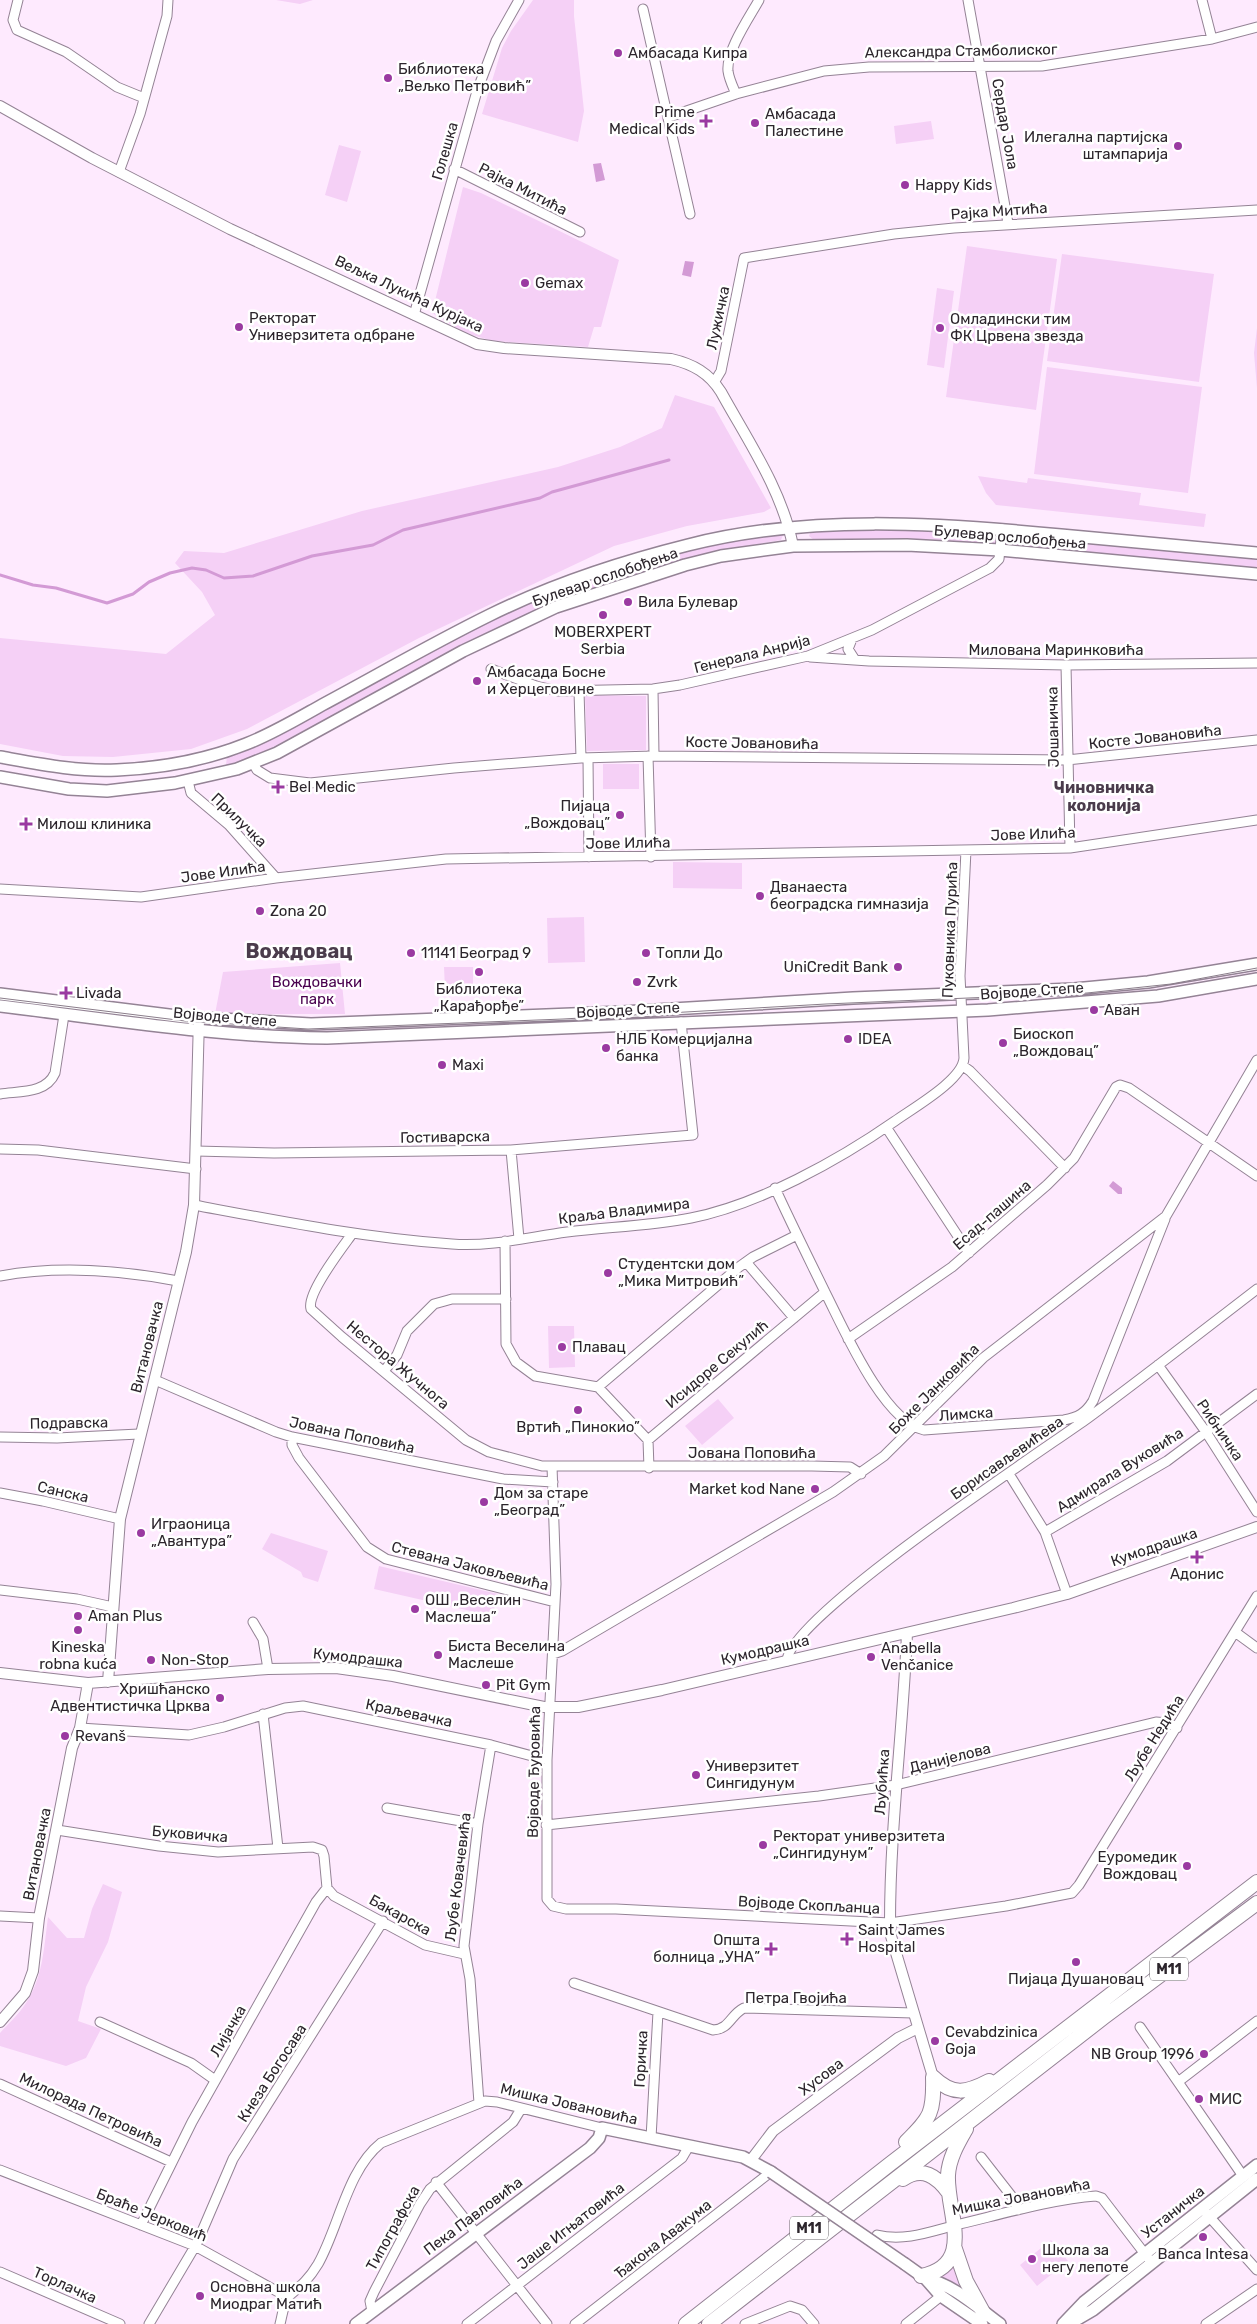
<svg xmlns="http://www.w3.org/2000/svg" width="1257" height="2324" font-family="Rubik,sans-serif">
	<rect width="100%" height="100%" fill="#feeafe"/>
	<path fill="#f5d0f6" d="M276,0H313L300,4Z
		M533,0H574V16L584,111L578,142L482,114L502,48L511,31Z
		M931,121L934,139L896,144L894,126Z
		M339,145L361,151L347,202L325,195Z
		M463,187L481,193L619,260L601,327H594L588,347L493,341L465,333L432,313Z
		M967,246L1057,259L1036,410L946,397Z
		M1062,254L1214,274L1199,382L1047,361Z
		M937,288L954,291L944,368L927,365Z
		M1257,328V388L1254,353Z
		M1047,367L1202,387L1188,493L1034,474Z
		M675,395L714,407L771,508L764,512L687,526L614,546L419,638L247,729L191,749L113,757L63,756L0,744V638L166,654L215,615L202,592L175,563L184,551L224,553L362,511L558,467L620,447L662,428Z
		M978,476L1027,483L1028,478L1141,493L1139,505L1206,514L1204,527L996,505L986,493Z
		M873,527L989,534L993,535L995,543L991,545L927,539L823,541L814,540L809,536L811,531Z
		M780,533L783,535L781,540L735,548L649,570L552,604L462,646L247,761L229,767L226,765L227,756C355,690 486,612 622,567C673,550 727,542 780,533Z
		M1010,536L1257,559V570L1007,545L1006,541Z
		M585,695L646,696V750L587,751Z
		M603,764H639V789H603Z
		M673,862L742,863V889L673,888Z
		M584,917L585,962L548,963L547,918Z
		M340,963L345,1014H215L223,972Z
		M444,967H473V989H445Z
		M548,1326H574L575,1367L549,1368Z
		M718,1399L734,1418L702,1445L685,1426Z
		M271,1533L328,1551L318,1582L303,1577L301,1572L262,1549Z
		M379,1566L498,1594L493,1616L374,1589Z
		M103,1884L122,1892L108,1942L86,1987L78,2021L101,2029L86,2058L66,2066L0,2046V2033C9,2023 19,2014 26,2003C43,1978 44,1947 48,1917L67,1938H84L92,1909Z
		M1051,2240L1068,2261L1037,2286L1020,2265Z
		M954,2265L970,2299L939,2277L945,2274Z"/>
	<path fill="#d39ad5" d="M601,163L605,180L596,182L593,164Z
		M685,261L694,262L691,277L682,275Z
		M1113,1181L1122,1188V1194H1118L1109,1186Z"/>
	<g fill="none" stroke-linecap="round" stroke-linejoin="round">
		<path stroke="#d39ad5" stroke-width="3" d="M0,575L33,585L56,588L107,603L133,594L149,582L170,573L192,568L206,570L224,578L253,576L312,556L373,545L403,530L540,498L552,492L669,460"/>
		<g stroke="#948395" stroke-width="11">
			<path id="minor" d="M18,0L13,20L17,30L66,52L117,87L144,98
				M968,0L1008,223
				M1202,0L1212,39
				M643,9L690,214
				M736,94C733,87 729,79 728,71C726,51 749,18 759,0
				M669,117L736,94L824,71L869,67L1042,66L1212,39L1257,27
				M454,169L580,232
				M119,172L140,114L167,16L168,0
				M414,315L477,91L496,41L519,0
				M715,381L721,371L744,258L894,234L954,228L1257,210
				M852,639L848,649L855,660
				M810,657L869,661L1066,665L1257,663
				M1066,665L1070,848
				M491,669L536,686L558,691L653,689L680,685L808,656L872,630L990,568L999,559L1002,529
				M653,689L654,756
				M579,691L581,758
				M648,756L651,857
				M588,758L589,857
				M253,763L257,770L270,778L310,783L454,768L581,758L654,756L1067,760L1257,740
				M188,781L191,793L229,825L276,878
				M0,889L141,897L276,878L446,859L1070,848L1257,820
				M963,1066L970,1071L1065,1168
				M0,1094C19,1091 46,1094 55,1073L64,1015
				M886,1127L969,1253
				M0,1149L38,1150L196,1169
				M511,1150L519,1239
				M196,1151L274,1153L511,1150L693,1135L681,1022
				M775,1188C791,1223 808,1257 825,1292C843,1327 883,1421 924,1430L1064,1420C1078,1417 1085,1414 1093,1401L1165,1219
				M194,1205C280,1221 365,1238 452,1244C491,1247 529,1237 567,1232C608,1227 650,1226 691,1218C758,1205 839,1160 895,1121C913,1108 963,1080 964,1058L960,976L966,850
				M352,1234C342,1248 306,1294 311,1309L342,1337L466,1440L489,1452L542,1466H812L850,1467L861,1474
				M505,1241L506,1344L516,1362L535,1376L598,1387L648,1440
				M746,1262L794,1318
				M0,1276C59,1265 120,1270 178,1281
				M848,1339L952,1267L1047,1185L1074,1158L1116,1087L1120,1085L1129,1088L1257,1176
				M1158,1365L1206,1432L1257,1512
				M384,1371L397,1355L407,1331L434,1304L452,1299H506
				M155,1380L276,1432L292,1437L503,1479L553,1482
				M598,1387L739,1267L753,1257L797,1235
				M0,1437L57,1438L139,1434
				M292,1437V1445L299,1458L367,1547L386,1559L555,1602
				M648,1440L825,1292
				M648,1440L649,1468
				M552,1466L556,1584L547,1760V1899L553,1906L566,1909H616L890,1923L1006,1906L1072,1893L1079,1885L1257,1596
				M1009,1474L1045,1532L1067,1594
				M0,1493L43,1501L120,1519
				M1045,1532L1167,1461L1257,1394
				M0,1590L77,1599L113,1607
				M253,1622L263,1639L268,1669
				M1235,1632L1257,1648
				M553,1654L562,1651L833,1492L884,1456L983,1358L1166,1216L1257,1060
				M787,1661C787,1618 1042,1451 1088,1418C1145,1376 1201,1332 1257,1289
				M263,1714L278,1848
				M80,1728L189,1735L224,1727L285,1708L303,1706L491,1745L547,1760
				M387,1808L478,1824
				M546,1825L819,1796L896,1785L1156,1722L1168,1723L1177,1728
				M57,1830L159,1846L218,1852L313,1847L322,1850L324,1856L327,1888
				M327,1888L334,1896L425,1945L464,1954
				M0,1916L39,1918
				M574,1983L713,2030C730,2029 730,2015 744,2008L913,2013
				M100,2022L191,2063L215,2080
				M1140,2027L1243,2176
				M1178,2082L1257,2021
				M0,2084L171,2162
				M479,2103L470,1979L464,1946L478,1824L491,1745
				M651,2138L658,2012
				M981,2157L1013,2198L1018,2210
				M0,2170L195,2246L280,2293L289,2296
				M436,2182L547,2324
				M1206,2213L1257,2270
				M141,2225L192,2122L316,1902L327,1888
				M877,2235C905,2242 932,2231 960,2224C1002,2214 1054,2199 1096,2196L1102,2198L1148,2258
				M0,2272L120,2324
				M372,2311L370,2301L374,2292L420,2204L430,2189L513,2122L521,2109
				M149,2324L197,2243L233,2159L383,1921
				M280,2324C282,2317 284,2300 290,2295C302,2285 309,2279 318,2264C339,2227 347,2170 381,2143L485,2101L497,2102L602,2128
				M467,2324L682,2158L689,2146
				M575,2324L767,2175
				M745,2324L790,2306L802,2310L814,2324
				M906,2324L941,2296
				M1206,2324L1257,2289"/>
		</g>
		<g stroke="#948395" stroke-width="12">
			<path id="tertiary" d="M0,106L92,158L230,229L477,344L504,348L671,359C693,364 709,373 721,392C748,441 782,490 793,546
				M907,1633C903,1730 890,1826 890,1923L891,1936L933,2077
				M0,1673L88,1683L268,1669L336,1668L393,1676L544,1707H578L662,1690L1013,1608L1067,1594L1257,1527
				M108,1682L120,1519L186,1252L194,1205L199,1018
				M0,2022L25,1993L33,1971L39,1918L72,1748L80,1728L88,1683
				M751,2160L773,2131L898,2038L918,2028"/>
		</g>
		<g stroke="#948395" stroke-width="14">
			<path id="secondary" d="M0,757C39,764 78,772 117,770C160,768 206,760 246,744C272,734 297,719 322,705C378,675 433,643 490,615C553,584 620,562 688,545C810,514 937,523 1061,535C1126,541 1192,547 1257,553
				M0,777L69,789L107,791L175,783L237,769L277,753L463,651L556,607L685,565L721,556L793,546L907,545L1000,550L1257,574
				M0,994L185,1017L311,1024L622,1012L853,998L1074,989L1148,982L1257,964
				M0,1006C109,1019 217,1037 327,1038L988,1010L1158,996L1257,979
				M905,2264L926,2279L941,2296L982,2324
				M926,2279C953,2284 978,2308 1000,2324
				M356,2324L590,2148L599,2138L602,2128L743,2157L771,2172
				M1063,2324L1084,2302L1257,2165
				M1069,2324L1093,2310L1257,2179"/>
		</g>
		<g stroke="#948395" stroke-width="16">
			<path id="trunk" d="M933,2077C953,2096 966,2093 989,2081
				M906,2142C931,2117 934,2113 933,2077
				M903,2179C922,2166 937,2176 949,2193
				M954,2246L966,2281L983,2312
				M921,2276C977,2265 946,2212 948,2175C949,2158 958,2143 966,2129
				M686,2324L890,2164L1257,1882
				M709,2324L1104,2017L1257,1903"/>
		</g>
		<use href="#minor" stroke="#fff" stroke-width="9"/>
		<use href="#tertiary" stroke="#fff" stroke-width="10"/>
		<use href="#secondary" stroke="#fff" stroke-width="11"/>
		<use href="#trunk" stroke="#fff" stroke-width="14"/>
		<path stroke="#8a7d8a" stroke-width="1" d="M0,998L185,1021L308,1029L563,1019L826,1004L1087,993L1171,984L1257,968"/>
		<g stroke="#948395" stroke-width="14" stroke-linecap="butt">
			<path id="secondary-bridge" d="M771,2172L905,2264"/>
		</g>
		<use href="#secondary-bridge" stroke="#fff" stroke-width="11"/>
	</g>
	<g fill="#9a3aa1" stroke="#fff" stroke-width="2">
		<circle cx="618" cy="53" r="5"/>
		<circle cx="388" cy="78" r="5"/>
		<path d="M703.5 113.5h5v5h5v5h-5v5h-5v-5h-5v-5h5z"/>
		<circle cx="755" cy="123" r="5"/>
		<circle cx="1178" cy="146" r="5"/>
		<circle cx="905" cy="185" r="5"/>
		<circle cx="525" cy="283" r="5"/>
		<circle cx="239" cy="327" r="5"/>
		<circle cx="940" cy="328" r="5"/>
		<circle cx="628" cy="602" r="5"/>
		<circle cx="603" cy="615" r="5"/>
		<circle cx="477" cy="681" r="5"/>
		<path d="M275.5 779.5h5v5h5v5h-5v5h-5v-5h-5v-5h5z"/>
		<circle cx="620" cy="815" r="5"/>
		<path d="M23.5 816.5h5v5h5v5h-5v5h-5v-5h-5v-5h5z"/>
		<circle cx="760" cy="896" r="5"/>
		<circle cx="260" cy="911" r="5"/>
		<circle cx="411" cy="953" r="5"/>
		<circle cx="646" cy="953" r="5"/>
		<circle cx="898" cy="967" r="5"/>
		<circle cx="479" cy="972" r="5"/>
		<circle cx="637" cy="982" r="5"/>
		<path d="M63.5 985.5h5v5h5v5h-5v5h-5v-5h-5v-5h5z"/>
		<circle cx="1094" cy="1010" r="5"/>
		<circle cx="848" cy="1039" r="5"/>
		<circle cx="1003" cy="1043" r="5"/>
		<circle cx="606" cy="1048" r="5"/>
		<circle cx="442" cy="1065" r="5"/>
		<circle cx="608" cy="1273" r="5"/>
		<circle cx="562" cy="1347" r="5"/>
		<circle cx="578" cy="1410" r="5"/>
		<circle cx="815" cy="1489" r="5"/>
		<circle cx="484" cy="1502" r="5"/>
		<circle cx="141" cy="1533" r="5"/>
		<path d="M1194.5 1549.5h5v5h5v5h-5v5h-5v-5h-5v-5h5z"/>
		<circle cx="415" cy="1609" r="5"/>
		<circle cx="78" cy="1616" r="5"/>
		<circle cx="78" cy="1630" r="5"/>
		<circle cx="438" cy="1655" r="5"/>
		<circle cx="871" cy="1657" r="5"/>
		<circle cx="151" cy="1660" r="5"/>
		<circle cx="486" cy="1685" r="5"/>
		<circle cx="220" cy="1698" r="5"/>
		<circle cx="65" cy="1736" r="5"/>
		<circle cx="696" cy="1775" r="5"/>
		<circle cx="763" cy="1845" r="5"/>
		<circle cx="1187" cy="1866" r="5"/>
		<path d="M844.5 1931.5h5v5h5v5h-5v5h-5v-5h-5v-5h5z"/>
		<path d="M768.5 1941.5h5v5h5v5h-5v5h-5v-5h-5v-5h5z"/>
		<circle cx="1076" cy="1962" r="5"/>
		<circle cx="935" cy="2041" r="5"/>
		<circle cx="1204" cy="2054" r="5"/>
		<circle cx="1199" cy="2099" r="5"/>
		<circle cx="1203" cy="2237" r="5"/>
		<circle cx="1032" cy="2259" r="5"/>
		<circle cx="200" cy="2296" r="5"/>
	</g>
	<g text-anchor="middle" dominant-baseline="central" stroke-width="5" stroke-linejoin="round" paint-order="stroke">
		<g fill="#fff" stroke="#6b666b" stroke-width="1">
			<rect x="1150" y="1957.5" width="38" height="23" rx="4"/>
			<rect x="790" y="2216.5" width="38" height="23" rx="4"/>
		</g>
		<g font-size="14" font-weight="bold" fill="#2c252c">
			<text x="1169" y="1969">M11</text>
			<text x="809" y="2228">M11</text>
		</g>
		<g font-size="15" fill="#2c252c" stroke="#fff">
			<text transform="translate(961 51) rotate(-1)">Александра Стамболиског</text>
			<text transform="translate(1005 124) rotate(80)">Сердар Јола</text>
			<text transform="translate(445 151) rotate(-74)">Голешка</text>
			<text transform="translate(523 189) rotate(27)">Рајка Митића</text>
			<text transform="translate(999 211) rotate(-4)">Рајка Митића</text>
			<text transform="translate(409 294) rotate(25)">Вељка Лукића Курјака</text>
			<text transform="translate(718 318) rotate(-78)">Лужичка</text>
			<text transform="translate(1010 537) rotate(5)">Булевар ослобођења</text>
			<text transform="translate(605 577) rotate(-19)">Булевар ослобођења</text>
			<text x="1056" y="650">Милована Маринковића</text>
			<text transform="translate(752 654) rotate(-14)">Генерала Анрија</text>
			<text transform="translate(1053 727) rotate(-91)">Јошаничка</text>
			<text transform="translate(1155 737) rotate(-6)">Косте Јовановића</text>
			<text transform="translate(752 743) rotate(1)">Косте Јовановића</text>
			<text transform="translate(239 820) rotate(44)">Прилучка</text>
			<text transform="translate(1033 834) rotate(-2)">Јове Илића</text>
			<text transform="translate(628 843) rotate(-1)">Јове Илића</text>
			<text transform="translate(223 872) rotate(-8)">Јове Илића</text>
			<text transform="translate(950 930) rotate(-88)">Пуковника Пурића</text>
			<text transform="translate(1032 991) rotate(-4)">Војводе Степе</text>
			<text transform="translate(628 1010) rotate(-3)">Војводе Степе</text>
			<text transform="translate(225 1017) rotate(5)">Војводе Степе</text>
			<text transform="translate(445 1137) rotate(-1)">Гостиварска</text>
			<text transform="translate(624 1211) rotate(-7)">Краља Владимира</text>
			<text transform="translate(992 1215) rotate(-41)">Есад-пашина</text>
			<text transform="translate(147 1347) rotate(-76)">Витановачка</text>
			<text transform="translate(717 1364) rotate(-40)">Исидоре Секулић</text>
			<text transform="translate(398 1365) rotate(40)">Нестора Жучнога</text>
			<text transform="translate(934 1389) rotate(-45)">Боже Јанковића</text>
			<text transform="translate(966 1414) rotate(-4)">Лимска</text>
			<text transform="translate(69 1423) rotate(-1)">Подравска</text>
			<text transform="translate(1220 1430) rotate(56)">Рибничка</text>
			<text transform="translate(352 1435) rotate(12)">Јована Поповића</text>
			<text x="752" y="1453">Јована Поповића</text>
			<text transform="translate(1007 1458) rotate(-35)">Борисављевићева</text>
			<text transform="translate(1120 1470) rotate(-32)">Адмирала Вуковића</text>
			<text transform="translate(63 1492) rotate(13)">Санска</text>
			<text transform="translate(1154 1547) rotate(-19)">Кумодрашка</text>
			<text transform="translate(470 1566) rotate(14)">Стевана Јаковљевића</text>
			<text transform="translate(765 1650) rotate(-13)">Кумодрашка</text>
			<text transform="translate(358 1658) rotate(6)">Кумодрашка</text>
			<text transform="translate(409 1713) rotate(12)">Краљевачка</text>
			<text transform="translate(1154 1738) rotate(-58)">Љубе Недића</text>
			<text transform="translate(950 1758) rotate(-14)">Данијелова</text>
			<text transform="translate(534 1772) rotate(-89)">Војводе Ђуровића</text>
			<text transform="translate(882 1782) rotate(-86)">Љубићка</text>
			<text transform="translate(190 1834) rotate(5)">Буковичка</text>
			<text transform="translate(37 1854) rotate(-79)">Витановачка</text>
			<text transform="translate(458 1877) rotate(-83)">Љубе Ковачевића</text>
			<text transform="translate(809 1905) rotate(3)">Војводе Скопљанца</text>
			<text transform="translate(400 1915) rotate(29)">Бакарска</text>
			<text x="796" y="1998">Петра Гвојића</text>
			<text transform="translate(228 2031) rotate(-60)">Лијачка</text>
			<text transform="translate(641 2059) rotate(-87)">Горичка</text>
			<text transform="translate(272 2073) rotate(-57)">Кнеза Богосава</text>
			<text transform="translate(821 2077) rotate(-37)">Хусова</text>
			<text transform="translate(569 2104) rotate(13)">Мишка Јовановића</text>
			<text transform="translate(91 2110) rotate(25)">Милорада Петровића</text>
			<text transform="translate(1021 2197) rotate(-11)">Мишка Јовановића</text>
			<text transform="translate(1173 2212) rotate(-38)">Устаничка</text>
			<text transform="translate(152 2215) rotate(22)">Браће Јерковић</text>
			<text transform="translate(473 2216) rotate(-37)">Пека Павловића</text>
			<text transform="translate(571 2226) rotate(-38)">Јаше Игњатовића</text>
			<text transform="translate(393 2228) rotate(-61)">Типографска</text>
			<text transform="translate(663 2239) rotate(-38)">Ђакона Авакума</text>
			<text transform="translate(65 2285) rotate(24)">Торлачка</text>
		</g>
		<g font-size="15" fill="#2c252c" stroke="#fff" text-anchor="start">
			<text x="628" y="53">Амбасада Кипра</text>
			<text x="398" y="69">Библиотека<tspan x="398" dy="17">„Вељко Петровић”</tspan></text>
			<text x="695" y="112" text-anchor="end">Prime<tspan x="695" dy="17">Medical Kids</tspan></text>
			<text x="765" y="114">Амбасада<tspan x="765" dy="17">Палестине</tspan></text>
			<text x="1168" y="137" text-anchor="end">Илегална партијска<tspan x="1168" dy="17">штампарија</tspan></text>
			<text x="915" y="185">Happy Kids</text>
			<text x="535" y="283">Gemax</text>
			<text x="249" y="318">Ректорат<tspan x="249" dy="17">Универзитета одбране</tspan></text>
			<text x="950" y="319">Омладински тим<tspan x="950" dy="17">ФК Црвена звезда</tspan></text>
			<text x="638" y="602">Вила Булевар</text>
			<text x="603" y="632" text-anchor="middle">MOBERXPERT<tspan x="603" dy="17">Serbia</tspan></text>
			<text x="487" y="672">Амбасада Босне<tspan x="487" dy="17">и Херцеговине</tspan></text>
			<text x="289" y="787">Bel Medic</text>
			<text x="610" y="806" text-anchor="end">Пијаца<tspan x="610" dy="17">„Вождовац”</tspan></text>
			<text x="37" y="824">Милош клиника</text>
			<text x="770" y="887">Дванаеста<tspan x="770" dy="17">београдска гимназија</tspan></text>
			<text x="270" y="911">Zona 20</text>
			<text x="421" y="953">11141 Београд 9</text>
			<text x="656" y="953">Топли До</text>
			<text x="888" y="967" text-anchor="end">UniCredit Bank</text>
			<text x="647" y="982">Zvrk</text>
			<text x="479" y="989" text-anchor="middle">Библиотека<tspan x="479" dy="17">„Карађорђе”</tspan></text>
			<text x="76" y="993">Livada</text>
			<text x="1104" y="1010">Аван</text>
			<text x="1013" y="1034">Биоскоп<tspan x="1013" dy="17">„Вождовац”</tspan></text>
			<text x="616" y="1039">НЛБ Комерцијална<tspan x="616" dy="17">банка</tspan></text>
			<text x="858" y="1039">IDEA</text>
			<text x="452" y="1065">Maxi</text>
			<text x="618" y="1264">Студентски дом<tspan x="618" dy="17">„Мика Митровић”</tspan></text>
			<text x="572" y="1347">Плавац</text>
			<text x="578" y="1427" text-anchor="middle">Вртић „Пинокио”</text>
			<text x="805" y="1489" text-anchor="end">Market kod Nane</text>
			<text x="494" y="1493">Дом за старе<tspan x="494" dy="17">„Београд”</tspan></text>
			<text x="151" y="1524">Играоница<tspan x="151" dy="17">„Авантура”</tspan></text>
			<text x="1197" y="1574" text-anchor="middle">Адонис</text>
			<text x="425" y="1600">ОШ „Веселин<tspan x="425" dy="17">Маслеша”</tspan></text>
			<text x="88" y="1616">Aman Plus</text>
			<text x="448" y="1646">Биста Веселина<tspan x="448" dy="17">Маслеше</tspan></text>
			<text x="78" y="1647" text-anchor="middle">Kineska<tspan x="78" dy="17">robna kuća</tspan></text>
			<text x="881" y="1648">Anabella<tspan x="881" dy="17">Venčanice</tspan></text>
			<text x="161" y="1660">Non-Stop</text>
			<text x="496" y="1685">Pit Gym</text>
			<text x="210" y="1689" text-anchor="end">Хришћанско<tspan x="210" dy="17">Адвентистичка Црква</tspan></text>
			<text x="75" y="1736">Revanš</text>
			<text x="706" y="1766">Универзитет<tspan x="706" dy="17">Сингидунум</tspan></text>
			<text x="773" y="1836">Ректорат универзитета<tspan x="773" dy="17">„Сингидунум”</tspan></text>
			<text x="1177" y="1857" text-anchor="end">Еуромедик<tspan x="1177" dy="17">Вождовац</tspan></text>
			<text x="858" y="1930">Saint James<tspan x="858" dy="17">Hospital</tspan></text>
			<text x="760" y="1940" text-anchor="end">Општа<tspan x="760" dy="17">болница „УНА”</tspan></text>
			<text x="1076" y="1979" text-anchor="middle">Пијаца Душановац</text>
			<text x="945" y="2032">Cevabdzinica<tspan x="945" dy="17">Goja</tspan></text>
			<text x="1194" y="2054" text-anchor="end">NB Group 1996</text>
			<text x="1209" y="2099">МИС</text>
			<text x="1042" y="2250">Школа за<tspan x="1042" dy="17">негу лепоте</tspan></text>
			<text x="1203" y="2254" text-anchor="middle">Banca Intesa</text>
			<text x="210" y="2287">Основна школа<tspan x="210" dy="17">Миодраг Матић</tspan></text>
		</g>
		<g font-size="15" fill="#49004e" stroke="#fff">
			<text x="317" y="982">Вождовачки<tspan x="317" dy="17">парк</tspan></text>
		</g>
		<g font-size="16" font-weight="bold" fill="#4b3c4c" stroke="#fff">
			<text x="1104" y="787">Чиновничка<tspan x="1104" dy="18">колонија</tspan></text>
		</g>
		<g font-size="20" font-weight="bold" fill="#4b3c4c" stroke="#fff">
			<text x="299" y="951">Вождовац</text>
		</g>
	</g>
</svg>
